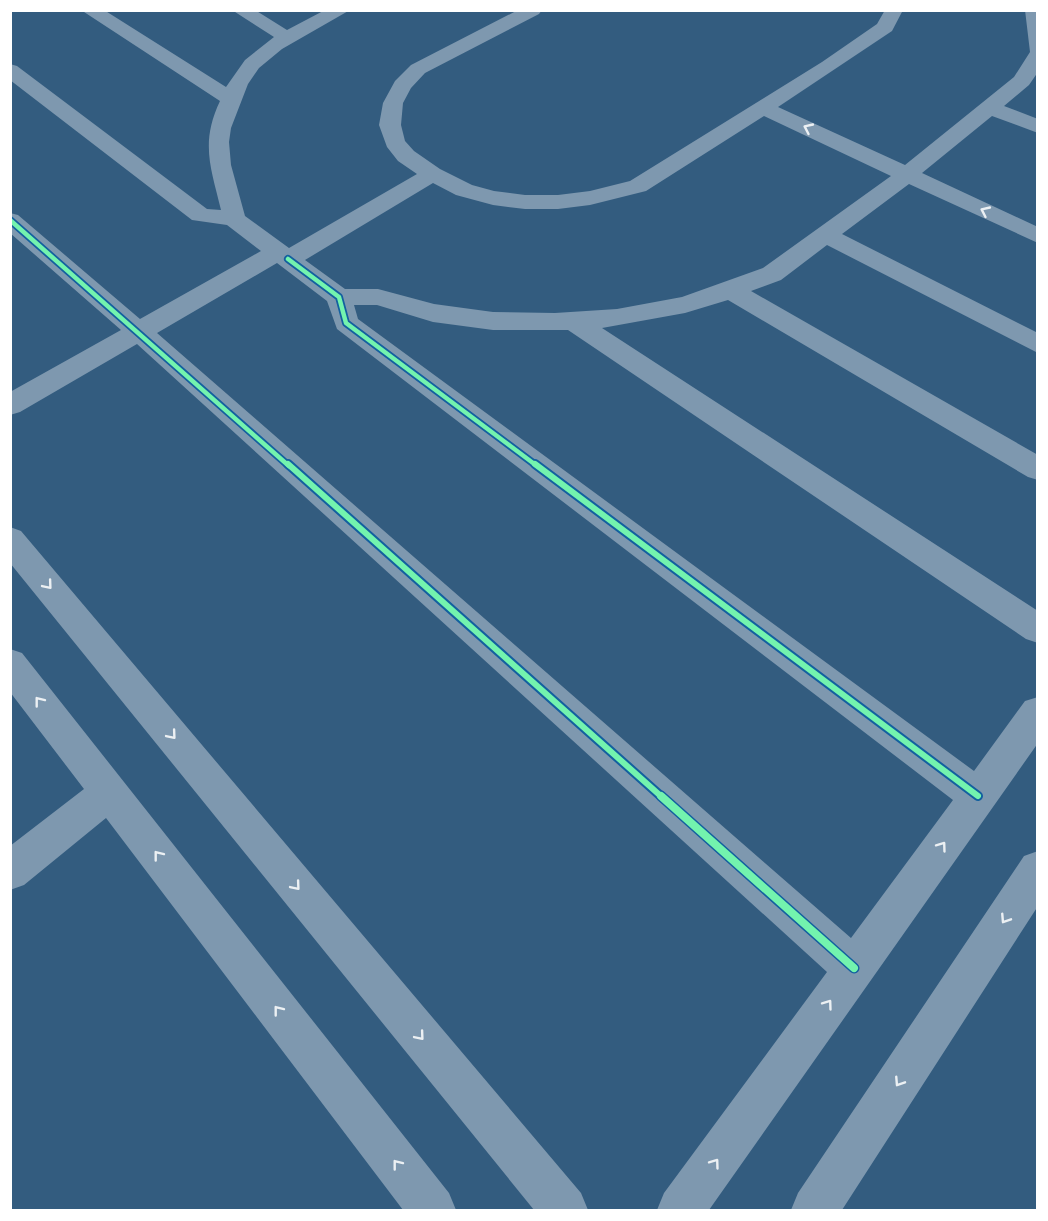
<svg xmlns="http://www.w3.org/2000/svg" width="1048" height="1221" font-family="'Nunito Sans',sans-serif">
	<rect width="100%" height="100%" fill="#335c7f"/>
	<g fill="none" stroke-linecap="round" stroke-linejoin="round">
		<path fill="#7e98af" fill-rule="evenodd" d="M81,10H104L226,87L245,60L274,37L232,10H255L287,30L325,10H350L282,49L259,68L248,84L231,128L229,142L231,165L245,216L289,248L417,174L398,161L387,147L379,125L383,103L395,81L411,65L518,10H542L539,14L425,73L411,88L403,103L401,125L405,141L414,151L440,169L472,185L494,191L525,195H558L590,191L630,181L822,62L877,24L885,10H903L892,31L778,107L905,165L1014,77L1030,52L1025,10H1038V72L1029,85L1004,106L1038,119V133L992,116L922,173L1038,227V243L909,184L842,234L1038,333V353L827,245L781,280L751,291L1038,455V480L1028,477L728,300L685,313L602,328L1038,611V643L1026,639L568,330H493L433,322L377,305H354L358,319L974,771L1025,701L1038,697V743L709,1210H657L664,1193L827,972L137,344L20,412L10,415V392L121,330L10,233V213L18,215L140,319L261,251L227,225L192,220L10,80V64L17,66L207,209L221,210C211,168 200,143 220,101ZM764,116L891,176L763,268L682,297L617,309L555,313L493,312L434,304L378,289H345L305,260L433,183L456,195L493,205L525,209H558L590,205L646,191ZM277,263L327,301L337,329L953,800L851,938L157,333Z
			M10,527L21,531L581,1193L588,1210H534L10,563Z
			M10,649L22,653L449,1193L456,1210H403L106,818L24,885L10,890V846L84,789L10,692Z
			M1038,851V906L842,1210H791L798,1193L1024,856Z"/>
		<g stroke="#13609f" stroke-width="8">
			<path id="cycleway-far2" d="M10,220L289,466
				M288,259L339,297L346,323L537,466"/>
		</g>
		<g stroke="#13609f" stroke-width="10">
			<path id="cycleway-far1" d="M288,464L663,798
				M535,464L978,796"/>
		</g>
		<g stroke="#13609f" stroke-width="11">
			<path id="cycleway" d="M661,796L854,968"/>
		</g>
		<use href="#cycleway-far2" stroke="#73f3ae" stroke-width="4.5"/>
		<use href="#cycleway-far1" stroke="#73f3ae" stroke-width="6"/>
		<use href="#cycleway" stroke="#73f3ae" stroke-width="8"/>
	</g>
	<defs><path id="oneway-chevron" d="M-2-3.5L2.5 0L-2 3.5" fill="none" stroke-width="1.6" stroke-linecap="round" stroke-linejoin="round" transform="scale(1.5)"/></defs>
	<g stroke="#ecf0f3">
		<use href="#oneway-chevron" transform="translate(808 128) rotate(-155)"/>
		<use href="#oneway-chevron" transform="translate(985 211) rotate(-155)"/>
		<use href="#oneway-chevron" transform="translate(48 585) rotate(50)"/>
		<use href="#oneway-chevron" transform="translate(39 701) rotate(-128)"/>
		<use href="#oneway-chevron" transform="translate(172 735) rotate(50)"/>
		<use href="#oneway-chevron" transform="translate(942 846) rotate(-54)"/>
		<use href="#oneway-chevron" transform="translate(158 855) rotate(-128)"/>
		<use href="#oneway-chevron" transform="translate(296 886) rotate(50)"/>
		<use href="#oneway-chevron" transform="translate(1005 919) rotate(123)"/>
		<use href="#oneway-chevron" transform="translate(828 1004) rotate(-54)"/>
		<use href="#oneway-chevron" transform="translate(278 1010) rotate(-128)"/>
		<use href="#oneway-chevron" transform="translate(420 1036) rotate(50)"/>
		<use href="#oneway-chevron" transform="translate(899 1082) rotate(123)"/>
		<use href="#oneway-chevron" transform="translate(715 1163) rotate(-54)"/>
		<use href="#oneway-chevron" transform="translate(397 1164) rotate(-128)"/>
	</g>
	<rect width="1048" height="1221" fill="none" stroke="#ffffff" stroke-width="24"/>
</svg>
